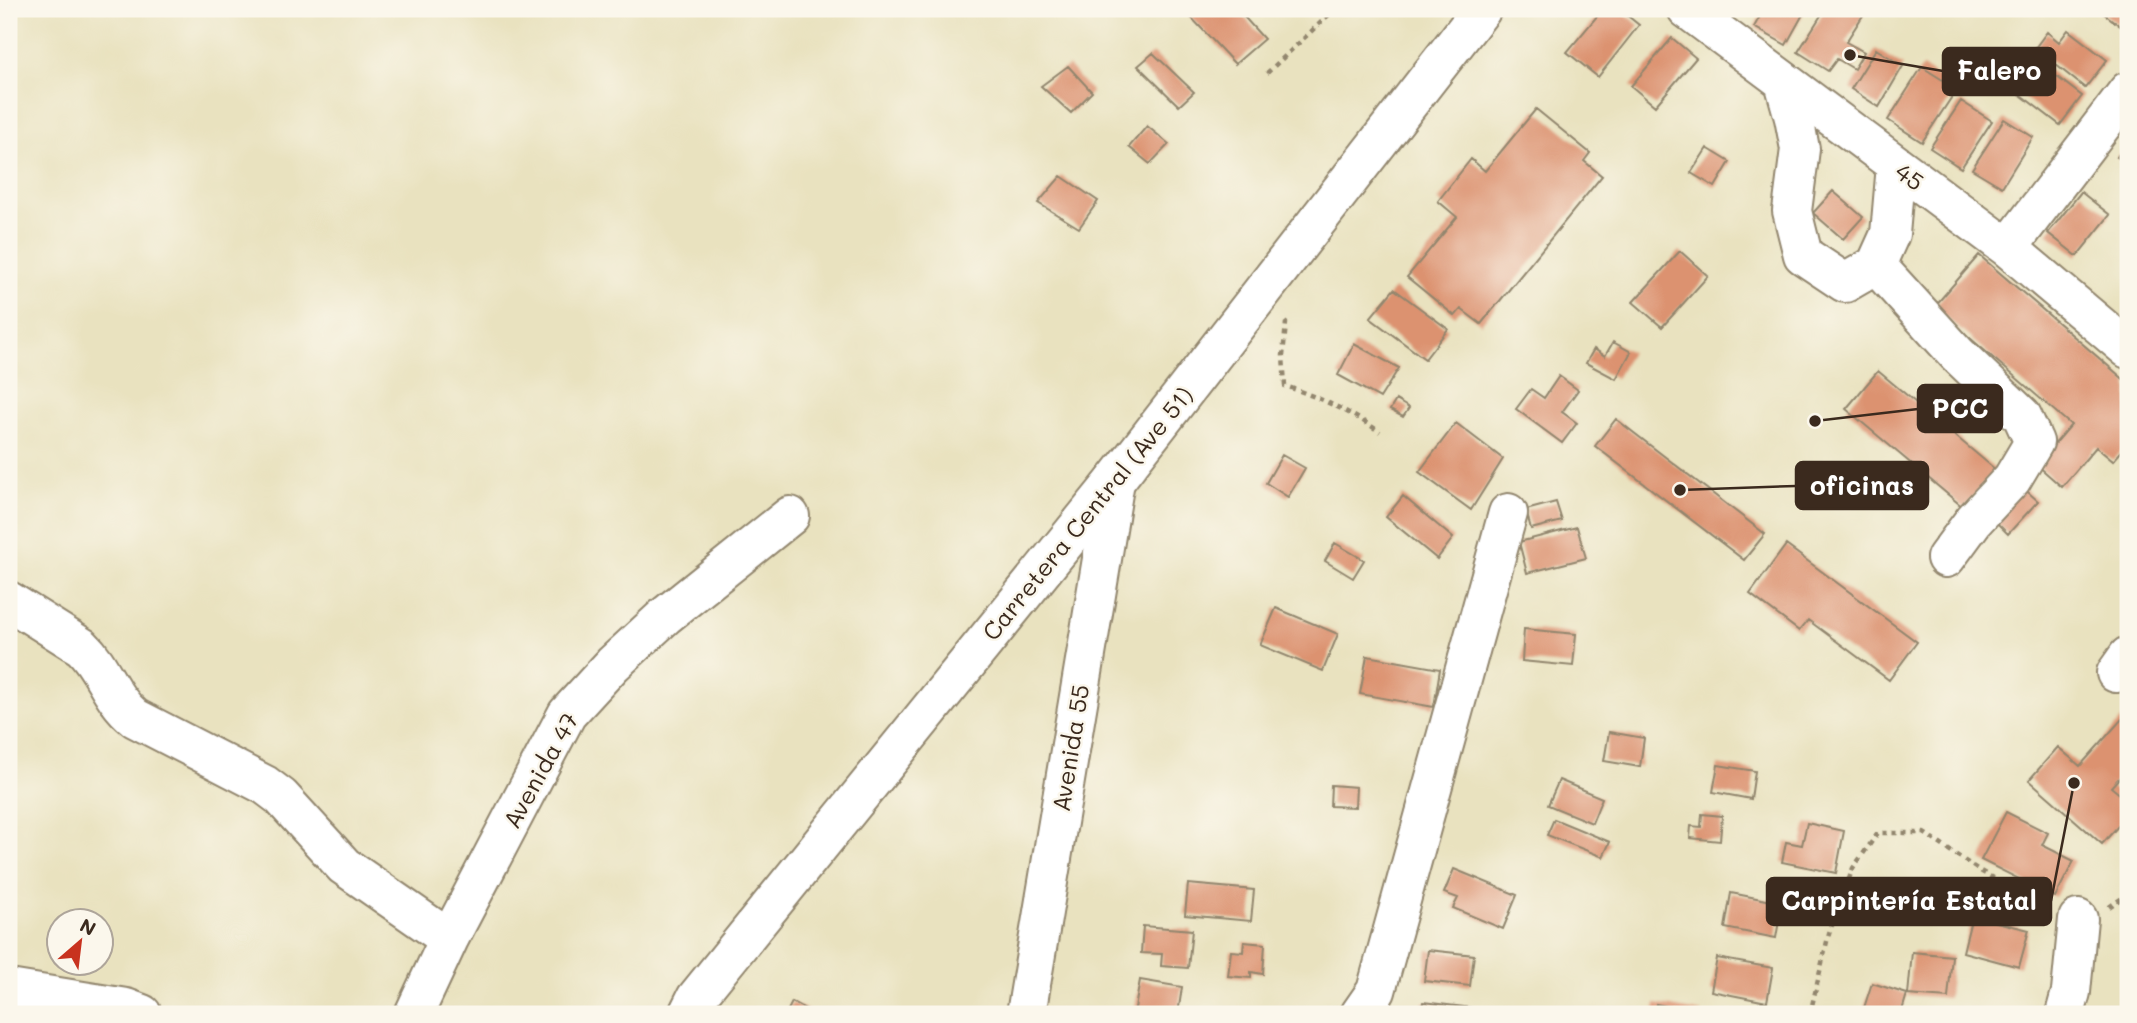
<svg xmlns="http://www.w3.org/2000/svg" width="2137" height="1023" font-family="Mali,sans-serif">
	<rect width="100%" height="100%" fill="#fbf7ec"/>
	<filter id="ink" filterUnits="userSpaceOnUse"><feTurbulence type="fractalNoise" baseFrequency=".0143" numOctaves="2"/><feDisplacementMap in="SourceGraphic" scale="14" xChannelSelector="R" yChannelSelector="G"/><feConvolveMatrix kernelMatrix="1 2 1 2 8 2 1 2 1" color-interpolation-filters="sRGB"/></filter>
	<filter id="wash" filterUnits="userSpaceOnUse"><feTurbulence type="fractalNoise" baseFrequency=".00686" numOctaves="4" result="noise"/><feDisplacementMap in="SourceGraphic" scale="28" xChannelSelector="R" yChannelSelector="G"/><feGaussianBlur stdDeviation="1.57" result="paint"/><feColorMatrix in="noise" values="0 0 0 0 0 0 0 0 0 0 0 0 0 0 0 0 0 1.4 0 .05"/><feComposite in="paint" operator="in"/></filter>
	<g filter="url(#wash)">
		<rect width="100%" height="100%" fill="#e9e2bf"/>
		<g id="blocks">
			<path fill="#dc9270" d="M1190,9H1237L1264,39L1235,64L1186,12Z
				M1603,9H1619L1639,25L1598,77L1567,52Z
				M1764,9H1806L1786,45L1754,27Z
				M1825,9H1867L1846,42L1864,52L1854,69L1837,59L1828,71L1798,52Z
				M2098,9H2119L2128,16V32Z
				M2068,30L2107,60L2085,88L2035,48L2047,32L2059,42Z
				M1672,38L1696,58L1655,106L1631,86Z
				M1876,49L1903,66L1879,107L1851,89Z
				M1153,53L1194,92L1179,106L1138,66Z
				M2027,54L2082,96L2060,125L2005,83Z
				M1068,66L1092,92L1071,113L1041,86Z
				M1922,67L1957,89L1922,142L1888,120Z
				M1961,101L1992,121L1961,168L1930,148Z
				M1536,109L1590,153L1584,161L1602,176L1481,324L1461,309L1455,316L1407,277L1457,217L1438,201L1471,159L1485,171Z
				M2004,119L2033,137L2002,187L1972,169Z
				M1147,126L1169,144L1150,164L1129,147Z
				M2126,144L2128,146V164L2117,157Z
				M1707,148L1730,162L1715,187L1691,173Z
				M1061,176L1098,201L1079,228L1038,203Z
				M1833,191L1863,217L1843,239L1813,213Z
				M2081,192L2110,215L2077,256L2048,233Z
				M1680,251L1708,276L1662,327L1633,302Z
				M1979,255L2128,383V444L2113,461L2096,447L2062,487L2037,465L2071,425L1934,307Z
				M1394,289L1448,329L1425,359L1370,318Z
				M1613,342L1631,352L1616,379L1586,363L1594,349L1605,356Z
				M1354,344L1399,368L1380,398L1338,375Z
				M1878,371L1996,470L1964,508L1846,409Z
				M1559,376L1578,390L1562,412L1577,423L1562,443L1516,409L1531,389L1544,398Z
				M1396,400L1409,408L1403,417L1390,410Z
				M1616,419L1765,534L1744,560L1595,446Z
				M1456,423L1503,459L1471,510L1419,472Z
				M1282,455L1305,468L1288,497L1266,483Z
				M2021,486L2038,501L2008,534L1991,517Z
				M1403,496L1453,538L1437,559L1386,517Z
				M1556,502L1562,521L1531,529L1526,510Z
				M1577,527L1586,558L1527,573L1519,542Z
				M1335,543L1364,560L1353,578L1325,561Z
				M1786,545L1917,642L1889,680L1808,620L1799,631L1750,594Z
				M1276,608L1338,634L1323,671L1260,645Z
				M1524,629L1576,634L1573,666L1522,661Z
				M1367,656L1440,669L1434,707L1360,694Z
				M2122,719L2128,725V768L2111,787L2128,801V815L2102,844L2029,780L2058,747L2080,766Z
				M1609,732L1644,738L1640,767L1604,761Z
				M1718,765L1755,771L1751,799L1713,792Z
				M1559,780L1602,798L1592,823L1548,805Z
				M1331,785L1356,787L1355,807L1330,806Z
				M2006,812L2048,833L2042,845L2074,861L2055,897L1981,860Z
				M1702,814L1722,816L1720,841L1690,838L1691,826L1701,827Z
				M1554,819L1610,842L1603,857L1547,835Z
				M1807,823L1844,831L1836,873L1782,862L1786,842L1802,845Z
				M1454,869L1517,895L1503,929L1453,908L1458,898L1444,893Z
				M1188,884L1254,890L1251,921L1185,915Z
				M1731,893L1782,903L1776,938L1725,928Z
				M1972,916L2029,930L2019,967L1963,952Z
				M1143,926L1192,930L1188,968L1161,966L1162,954L1141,953Z
				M1244,942L1265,944L1263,974L1251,972V978L1228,976L1231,951L1243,952Z
				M1428,950L1474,955L1470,986L1424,981Z
				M1912,952L1952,956L1948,998L1908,995Z
				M1717,958L1773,968L1767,1002L1711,991Z
				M1140,980L1182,987L1178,1014H1134Z
				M1872,983L1907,994L1901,1014H1862Z
				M792,1002L814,1014H786Z
				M1423,1002L1488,1010V1014H1421Z
				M1656,1004L1702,1013V1014H1654Z"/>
		</g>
	</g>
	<g filter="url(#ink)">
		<use href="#blocks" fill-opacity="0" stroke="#92866e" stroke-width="2"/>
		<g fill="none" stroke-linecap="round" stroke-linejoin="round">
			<g stroke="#92866e" stroke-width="42">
				<path id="minor" d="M1687,9L2008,248L2128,349
					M1784,82L1794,118L1800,149L1792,211L1803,255L1845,283L1876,265L1890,234L1896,165
					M2008,248L2128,91
					M1876,265L1957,354L2022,416L2034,442L2012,479L1974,520L1946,558
					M9,601L82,647C104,668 109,697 135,718L265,785L281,797L344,866L449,939
					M2116,673L2128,656
					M9,989L126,1008L142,1014
					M414,1014L449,939L567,714L613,664L665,616L790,516
					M1026,1014L1115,481
					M1360,1014L1376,991L1508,513
					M2065,1014L2071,992L2078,919"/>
			</g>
			<g stroke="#92866e" stroke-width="42">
				<path id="major" d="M688,1014L696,998L1115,481L1482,9"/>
			</g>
			<path stroke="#92866e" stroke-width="4.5" stroke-dasharray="5 5" stroke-linecap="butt" d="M1267,73L1335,9
				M1285,322L1286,323L1283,356L1285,386C1319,397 1351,412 1380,432
				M2109,907L2128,894
				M1810,1014L1829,933L1853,868L1878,833H1924L1977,869L2044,908"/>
			<use href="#minor" stroke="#fff" stroke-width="38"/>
			<use href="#major" stroke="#fff" stroke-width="38"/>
		</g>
	</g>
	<g text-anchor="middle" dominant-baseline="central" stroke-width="5" stroke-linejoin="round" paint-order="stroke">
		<g font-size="24" fill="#3b2a1e" stroke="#fbf7ec">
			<text transform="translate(1910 176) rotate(36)">45</text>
			<text transform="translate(1087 513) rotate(-51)">Carretera Central (Ave 51)</text>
			<text transform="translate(1070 748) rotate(-81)">Avenida 55</text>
			<text transform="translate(540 770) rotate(-61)">Avenida 47</text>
		</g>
	</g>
	<path fill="none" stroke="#3b2a1e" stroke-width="2.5" d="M1850 55L1943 71M1815 421L1918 409M1680 490L1796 486M2074 783L2051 901"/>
	<g fill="#3b2a1e" stroke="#fbf7ec" stroke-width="2.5">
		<circle cx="1850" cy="55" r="7"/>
		<circle cx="1815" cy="421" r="7"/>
		<circle cx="1680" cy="490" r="7"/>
		<circle cx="2074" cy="783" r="7"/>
	</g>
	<g fill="#3b2a1e" stroke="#3b2a1e" stroke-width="2.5">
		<rect x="1943" y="48" width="112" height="47" rx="7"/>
		<rect x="1918" y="385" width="84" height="47" rx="7"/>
		<rect x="1796" y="462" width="132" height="47" rx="7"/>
		<rect x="1767" y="878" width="284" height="47" rx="7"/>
	</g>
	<g font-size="26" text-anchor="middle" font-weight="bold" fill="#fff">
		<text x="1999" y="80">Falero</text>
		<text x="1960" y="418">PCC</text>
		<text x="1862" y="495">oficinas</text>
		<text x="1909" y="910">Carpintería Estatal</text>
	</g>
	<rect width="2137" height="1023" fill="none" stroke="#fbf7ec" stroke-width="35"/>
	<g transform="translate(80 942) rotate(28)"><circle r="33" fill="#fbf7ec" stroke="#aea59a" stroke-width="2"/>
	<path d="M0-5L12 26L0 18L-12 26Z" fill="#c8321e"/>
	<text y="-10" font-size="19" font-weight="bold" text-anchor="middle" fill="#3b2a1e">N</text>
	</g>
</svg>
